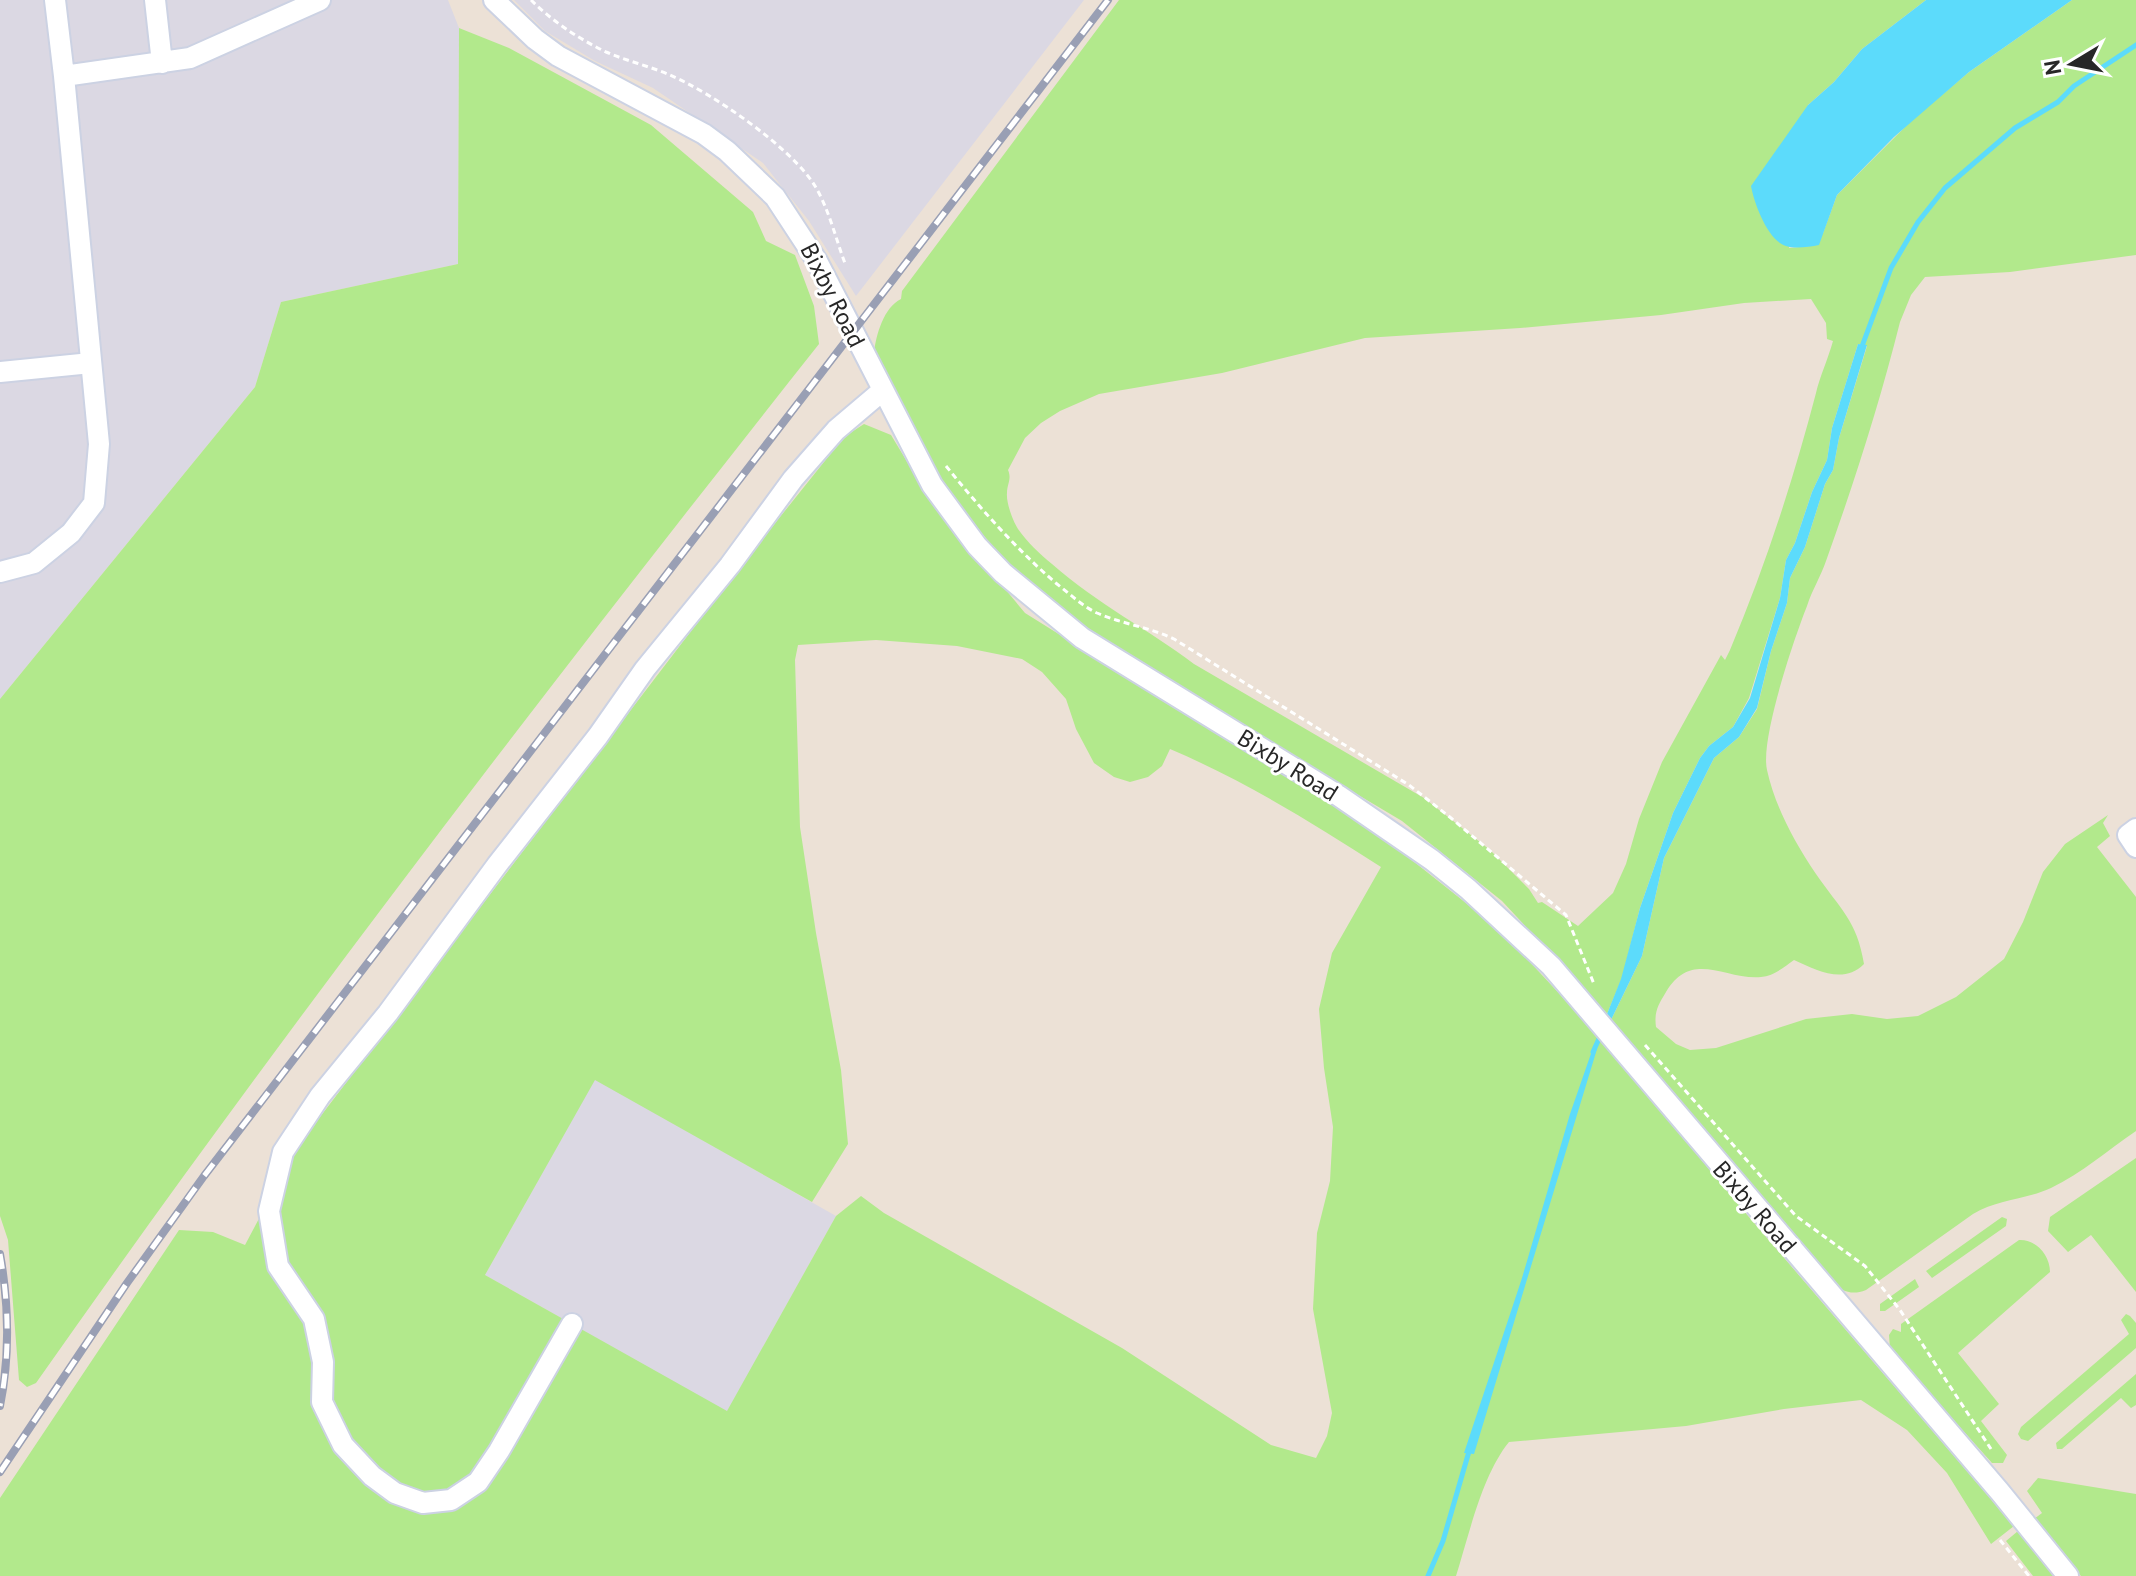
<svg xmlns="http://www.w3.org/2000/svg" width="2136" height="1576" font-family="'PT Sans',sans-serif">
	<rect width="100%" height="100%" fill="#ece1d6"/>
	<path fill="#dbd8e3" d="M0,0H448L459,28L458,264L281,302L255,387L0,699Z
		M514,0H1084L856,296L809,221L763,163L653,88L595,61L545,31Z
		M595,1079L836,1216L727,1412L485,1275Z"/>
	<path fill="#b2e98c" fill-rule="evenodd" d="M1119,0H1926L1862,49L1834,82L1808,105L1789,248L1810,246L1823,233L1837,195L1912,120L1969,72L2072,0H2136V255L2010,272L1925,277L1911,295L1900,322C1880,402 1854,483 1826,561C1821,576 1812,590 1807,606C1794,639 1760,739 1767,770C1775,807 1795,843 1816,874C1840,909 1857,920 1864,964C1843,985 1817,970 1794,960C1784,967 1774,976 1761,977C1724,980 1692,949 1666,992C1658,1005 1654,1012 1656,1027L1676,1044L1690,1050L1716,1048L1806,1019L1852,1014L1887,1019L1918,1016L1956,997L2004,959L2023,922L2043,872L2065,844L2108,815L2103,823L2110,836L2097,847L2136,897V1131C2108,1150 2082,1173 2051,1188C2025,1200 1998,1199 1973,1214L1866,1290C1851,1296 1843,1291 1830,1282L1611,1020L1642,956L1664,858L1714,758L1739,737L1757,709L1771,651L1787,603L1790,578L1805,547L1825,484L1833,470L1839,438L1867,346L1858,344L1832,428L1827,460L1812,492L1795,543L1786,560L1780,598L1749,698L1733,727L1709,746L1700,758L1673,813L1640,908L1622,978L1607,1014L1502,901L1402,821L1202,702L1107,642L1058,608L1018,574L958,507L927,456L874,353C876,335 884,307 901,299L902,291ZM1811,299L1826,323L1827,339L1833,341C1828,359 1820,376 1816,393C1793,481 1765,567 1730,650L1725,660L1721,655L1662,762L1639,819L1626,864L1613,893L1578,926L1542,902L1538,903L1529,889L1490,850L1424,798L1194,664C1148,629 1097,604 1052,564C1040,554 1027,542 1018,529C1013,521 1006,503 1007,493C1007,484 1012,479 1008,470L1025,438L1041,423L1060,411L1099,394L1222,373L1365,338L1520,328L1661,315L1744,303Z
		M459,28L509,48L651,125L753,212L766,241L795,255L814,306L819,344C550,684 285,1028 36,1383L27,1387L19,1380L8,1240L0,1216V699L255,387L281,302L458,264Z
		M864,424L891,435L929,498L1025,613L1379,834L1500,930L1596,1033L1743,1210L2014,1526L1991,1544L1947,1473L1907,1430L1861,1400L1784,1409L1686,1426L1509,1442C1482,1475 1469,1535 1456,1576H0V1498L179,1230L213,1232L245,1245L297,1147L740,567L844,437ZM876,640L957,646L1022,659L1042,672L1066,699L1076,729L1094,763L1114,777L1130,782L1148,777L1162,766L1170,749C1245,781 1313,823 1381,867L1332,953L1319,1009L1324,1068L1333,1127L1330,1181L1317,1233L1313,1309L1332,1413L1327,1436L1316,1458L1271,1445L1122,1348L884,1213L861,1196L836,1216L727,1411L485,1275L595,1080L812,1202L848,1144L841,1070L816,933L800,827L795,660L798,645Z
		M2136,1158V1292L2091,1235L2068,1252L2048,1231L2050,1217Z
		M2002,1217L2007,1219L2006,1226L1932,1278L1926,1271Z
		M2019,1240C2036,1239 2050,1255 2050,1272L1958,1353L1999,1404L1981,1421L2007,1455L2003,1463H1992L1890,1349L1889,1335L1893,1329L1901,1332V1324Z
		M1915,1279L1919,1287L1885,1311H1880V1304Z
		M2126,1314L2130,1316L2136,1323V1348L2028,1441L2021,1439L2018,1434L2021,1427L2129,1334L2121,1320Z
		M2136,1374V1405L2131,1408L2121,1398L2062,1449H2057L2056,1443Z
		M2038,1478L2136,1494V1576H2081L2034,1519L2042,1513L2027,1491Z
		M2018,1531L2055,1576H2033L2006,1541Z"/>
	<path fill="#5cdbfb" d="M1926,0H2072L1969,72L1894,137L1837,195L1819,245C1809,247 1795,249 1786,246C1768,241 1754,203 1751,186L1808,105L1834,82L1862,49Z
		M1858,344L1867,345L1839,438L1833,470L1825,484L1805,547L1790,578L1787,603L1771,651L1757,708L1739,737L1714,758L1664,858L1642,956L1611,1020L1607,1014L1621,979L1640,908L1673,813L1700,758L1709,746L1733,727L1750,698L1780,598L1786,560L1795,543L1812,492L1827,460L1832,428Z
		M1594,1045L1597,1049L1474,1454L1464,1453L1522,1278L1570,1114Z"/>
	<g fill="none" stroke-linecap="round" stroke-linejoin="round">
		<path stroke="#5cdbfb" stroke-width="5" d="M1861,349L1891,268L1918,222L1945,188L2015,128L2058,102L2074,86L2136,45
			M1593,1052L1602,1032
			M1428,1576L1443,1541L1470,1448"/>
		<g stroke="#ccd2e3" stroke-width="24">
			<path id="minor" d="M55,0L64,76
				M155,0L162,63
				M494,0L535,39L558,56L704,134L727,151L775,197L817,261L932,485L977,546L1003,573L1082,638L1339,796L1432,860L1468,889L1551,966L2000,1492L2068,1576
				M0,372L91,363
				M0,572L34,563L71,533L94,503L99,444L64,76L190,58L320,0
				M2136,829L2128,835L2136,847
				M572,1324L499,1451L478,1482L451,1500L423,1503L395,1493L372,1476L343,1445L322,1402L323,1362L314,1319L278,1266L269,1211L283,1152L320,1096L388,1013L497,865L598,736L645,669L730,565L793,479L836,430L882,391"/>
		</g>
		<path stroke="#fff" stroke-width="3" stroke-dasharray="6 4" stroke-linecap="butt" d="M531,0C552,21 579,39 606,52C627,61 649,66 670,75C712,93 791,147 815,186C829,209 836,240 846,266
			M946,466C980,508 1016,549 1057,584C1070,594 1082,606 1097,613C1122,624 1149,627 1174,639L1409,785L1451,818L1566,915L1594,984
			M1645,1045L1796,1216L1865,1266L1900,1310L1991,1449
			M2000,1540L2029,1576"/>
		<use href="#minor" stroke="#fff" stroke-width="20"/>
		<g stroke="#999fb4" stroke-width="8">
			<path id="rail" d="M0,1254C9,1305 10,1356 0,1406
				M0,1472L127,1283L204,1176L1108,0"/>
		</g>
		<use href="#rail" stroke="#fff" stroke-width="5" stroke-dasharray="15" stroke-linecap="butt"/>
	</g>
	<g text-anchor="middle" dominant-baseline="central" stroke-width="6" stroke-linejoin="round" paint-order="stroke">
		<g font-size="24" fill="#272727" stroke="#fff">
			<text transform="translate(833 295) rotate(63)">Bixby Road</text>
			<text transform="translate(1288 765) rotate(32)">Bixby Road</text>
			<text transform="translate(1755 1207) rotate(49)">Bixby Road</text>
		</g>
	</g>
	<g transform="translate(2072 64) rotate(260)" stroke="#ffffff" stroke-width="6" paint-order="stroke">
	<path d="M0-6L14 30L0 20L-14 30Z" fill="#272727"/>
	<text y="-12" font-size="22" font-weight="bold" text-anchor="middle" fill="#272727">N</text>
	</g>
</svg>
